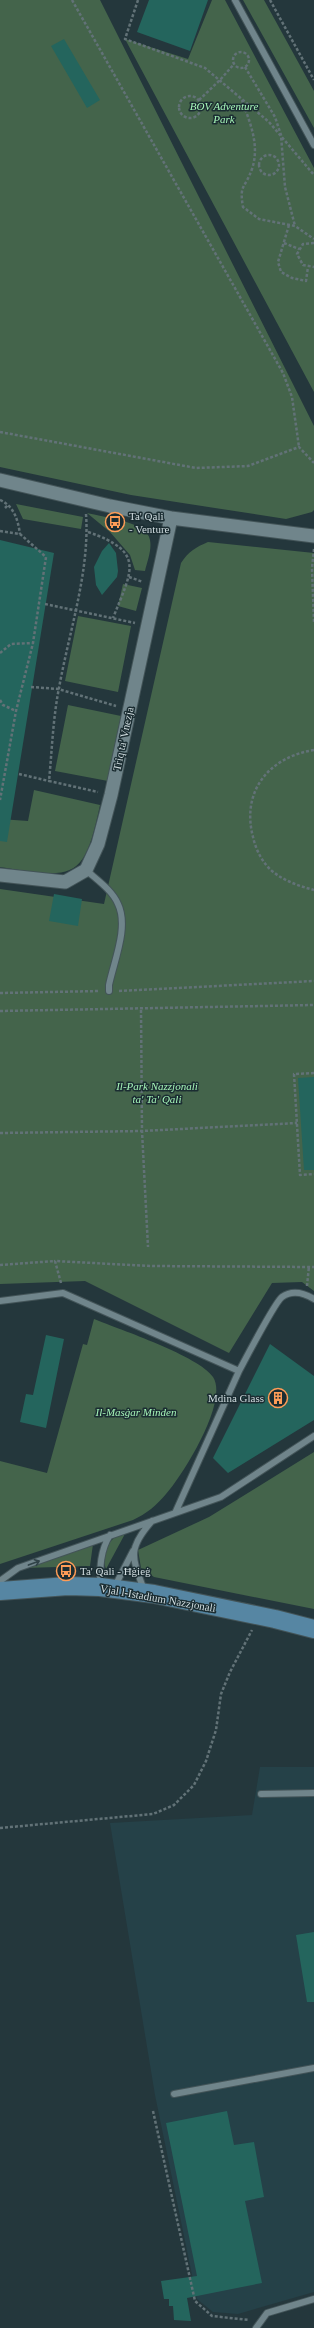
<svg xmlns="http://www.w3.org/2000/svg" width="314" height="2328" font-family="Georgia,serif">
	<rect width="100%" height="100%" fill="#24373c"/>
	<path fill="#254148" d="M260,1767H314V2292L238,2314L213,2312L197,2299L155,2095L110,1823L252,1815Z"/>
	<path fill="#44644b" d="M0,0H100L314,426V510L312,512L286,519L131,495L0,467Z
		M212,0H225L314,168V392L125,39L188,59Z
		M243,0H264L314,91V128Z
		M16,504L83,517L81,529L23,519Z
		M87,513C103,517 148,522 150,540C152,550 147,562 145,571L135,570L130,555L110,532Z
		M208,542L314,553V1291L302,1282L272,1283L229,1353L85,1281L0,1284V889L104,904L181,563C188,552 196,547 208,542Z
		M123,584L142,588L136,611L118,606Z
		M78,616L131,626L118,692L65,681Z
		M68,705L121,716L108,781L55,771Z
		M34,790L100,805C84,881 74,879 0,867V819L28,821Z
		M94,1319C121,1330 199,1356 213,1377C229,1401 183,1475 166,1494C157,1505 146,1514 133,1520L0,1564V1461L47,1473L83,1344L87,1345Z
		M314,1452V1609L154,1577L141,1568L138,1550L209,1517Z
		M126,1532L106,1569C100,1552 109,1537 126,1532Z
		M93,1544L90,1566L24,1568Z"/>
	<path fill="#24655d" d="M149,0H208L190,51L137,32Z
		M64,39L100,100L87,108L51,46Z
		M0,540L54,553L7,842L0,841Z
		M109,543L116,553L118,571L117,577L102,595L96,585L94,567L102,551Z
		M54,894L82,899L78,926L49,921Z
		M314,1077V1170H304L298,1078Z
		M46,1335L64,1339L46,1428L20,1422L26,1394L33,1395Z
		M270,1344L314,1376V1420L228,1473L213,1458Z
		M314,1932V2002H307L296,1935Z
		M227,2111L234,2145L254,2142L264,2197L245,2201L262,2283L187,2298L191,2321L174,2320L173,2306H169V2299H164L161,2281L197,2276L166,2123Z"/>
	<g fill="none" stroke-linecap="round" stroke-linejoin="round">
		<g stroke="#435458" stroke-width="8">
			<path id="service" d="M235,0L314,145
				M86,870C97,880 112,890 118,904C129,927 114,961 109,985V991
				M0,1301L63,1293L239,1371C245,1360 275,1302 282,1297C292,1290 304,1293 314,1299
				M176,1511L239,1371
				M0,1581L18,1568L221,1497L314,1436
				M100,1586C100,1567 100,1551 110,1535
				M115,1586L133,1551
				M144,1590C132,1557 127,1549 152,1521
				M261,1794L314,1793
				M174,2094L314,2068
				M256,2328L267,2313L314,2299"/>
		</g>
		<g stroke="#435458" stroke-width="15">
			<path id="minor" d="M0,480L110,506L171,518L314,536
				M0,875L65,882L86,870L98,844L111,795L171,518"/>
		</g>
		<g stroke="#435458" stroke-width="20">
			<path id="secondary" d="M0,1591L68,1586L100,1587L154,1594L275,1619L314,1629"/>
		</g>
		<path stroke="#627277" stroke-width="2.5" stroke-dasharray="3 2" stroke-linecap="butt" d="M72,0L283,373L292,397L299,447
			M138,0L125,39L205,68L269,122L314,175
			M270,0L314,80
			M233 60a8 8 0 1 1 16 0a8 8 0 1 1-16 0Z
			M245,67L275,117L281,135L285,187L295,226
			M179 107a11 11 0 1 1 22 0a11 11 0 1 1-22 0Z
			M199,100L220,80L234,64
			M242,100C250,123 260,145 252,169C245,189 239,184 243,207L259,219L295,226L314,239
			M259 165a10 10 0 1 1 20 0a10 10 0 1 1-20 0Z
			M289,225L278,262L281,272L292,278L306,281L308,267
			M284,243L299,249
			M314,243L303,244L297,254L303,265L314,267
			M0,432L196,468L248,466L299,447L314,463
			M0,500C14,506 18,520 20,534
			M5,508L8,505
			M86,514C90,571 69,632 59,688C53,718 52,750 49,781L98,792
			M0,531L20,534L46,557L33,643L16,711L0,800
			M88,532C146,552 132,570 113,618
			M314,549L312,568L314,622
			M129,577L143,582
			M45,604L135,623
			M0,653L11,644L33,643
			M31,687L58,689L116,706
			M0,700L3,705L16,711
			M314,750C269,757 241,791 253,837C256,850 262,862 272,871C284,881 299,886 314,890
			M19,774L49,781
			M119,991L314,981
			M0,993L100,991
			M141,1010L142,1131L148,1247
			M0,1011L314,1005
			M314,1073L294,1074L300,1175L314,1174
			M0,1133L142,1131L297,1123
			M0,1265L55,1261
			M61,1283L55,1261L150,1266L314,1267
			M307,1286L309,1266
			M0,1828L153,1814L174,1805L194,1785L206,1761L216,1730L221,1694L230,1672L252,1630
			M153,2111L195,2301L212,2316L249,2320"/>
		<use href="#service" stroke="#70858b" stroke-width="6"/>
		<use href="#minor" stroke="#70858b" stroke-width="13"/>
		<use href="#secondary" stroke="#5686a3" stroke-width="18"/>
	</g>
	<defs><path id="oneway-shaft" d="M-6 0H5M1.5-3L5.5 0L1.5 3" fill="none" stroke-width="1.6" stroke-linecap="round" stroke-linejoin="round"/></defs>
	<use stroke="#304348" href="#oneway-shaft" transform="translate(34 1563) rotate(-20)"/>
	<defs>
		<g id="bus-ring" transform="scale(1)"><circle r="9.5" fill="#1b2d32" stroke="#fd9c57" stroke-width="1.5"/><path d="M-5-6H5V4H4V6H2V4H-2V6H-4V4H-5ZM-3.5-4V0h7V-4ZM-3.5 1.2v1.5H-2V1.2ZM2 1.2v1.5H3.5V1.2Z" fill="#fd9c57"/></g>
		<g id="building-ring" transform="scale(1)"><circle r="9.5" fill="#1b2d32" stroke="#fd9c57" stroke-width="1.5"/><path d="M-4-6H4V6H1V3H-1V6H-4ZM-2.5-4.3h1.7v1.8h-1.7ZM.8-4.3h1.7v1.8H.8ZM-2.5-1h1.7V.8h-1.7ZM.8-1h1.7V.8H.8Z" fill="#fd9c57"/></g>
	</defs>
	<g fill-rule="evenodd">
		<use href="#bus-ring" x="115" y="522"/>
		<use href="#building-ring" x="278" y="1398"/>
		<use href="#bus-ring" x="66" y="1571"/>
	</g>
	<g text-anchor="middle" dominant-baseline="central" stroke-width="3" stroke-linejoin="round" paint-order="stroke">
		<g font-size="11" font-style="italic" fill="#a7f6b9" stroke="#1b2d32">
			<text x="224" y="106">BOV Adventure<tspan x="224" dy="13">Park</tspan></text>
			<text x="157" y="1086">Il-Park Nazzjonali<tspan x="157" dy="13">ta' Ta' Qali</tspan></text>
			<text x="136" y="1412">Il-Masġar Minden</text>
		</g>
		<g font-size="11" fill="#d1dde0" stroke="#1b2d32" text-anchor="start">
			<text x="129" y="516">Ta' Qali<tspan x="129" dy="13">- Venture</tspan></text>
			<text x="264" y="1398" text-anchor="end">Mdina Glass</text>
			<text x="80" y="1571">Ta' Qali - Ħġieġ</text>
		</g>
		<g font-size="11" fill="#d1dde0" stroke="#1b2d32">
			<text transform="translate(123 739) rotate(-78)">Triq ta' Vnezja</text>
			<text transform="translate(158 1598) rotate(10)">Vjal l-Istadium Nazzjonali</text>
		</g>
	</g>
</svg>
